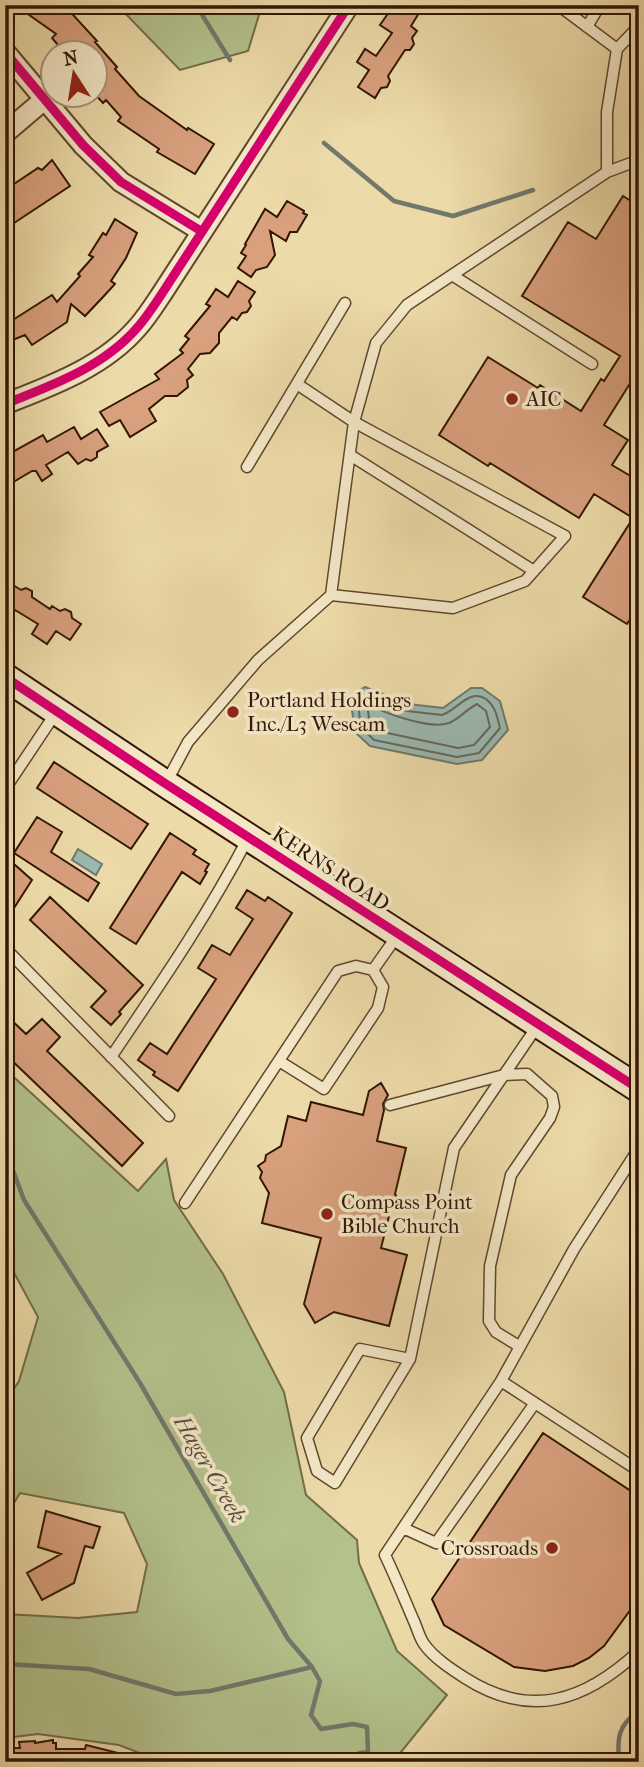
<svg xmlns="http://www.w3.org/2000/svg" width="644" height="1767" font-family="'IM FELL French Canon',serif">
	<rect width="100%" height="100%" fill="#ecdaa8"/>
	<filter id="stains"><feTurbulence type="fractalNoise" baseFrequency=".00286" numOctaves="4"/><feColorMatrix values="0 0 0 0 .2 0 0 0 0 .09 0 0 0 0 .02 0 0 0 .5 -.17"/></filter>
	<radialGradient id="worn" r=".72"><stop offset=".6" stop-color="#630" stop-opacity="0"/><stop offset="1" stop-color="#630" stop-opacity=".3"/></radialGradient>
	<path fill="#b3c18b" stroke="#726c48" stroke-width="2" d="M117,5H262L248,51L180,70Z
		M5,1069L138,1191L166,1159L174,1200L223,1274L284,1392L306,1495L357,1540L359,1563L397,1651L447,1695L393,1762H196L155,1759L119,1745L38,1734L5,1738V1614L78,1618L137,1612L147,1564L124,1513L20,1493L5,1518V1402L19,1381L38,1317L5,1256Z"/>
	<path fill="#9bb9b1" stroke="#71786c" stroke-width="2" d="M365,687L408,704L443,708L471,688H482L500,701L508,730L482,760L457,764L370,746L355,732L351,703L356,692Z
		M78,849L102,864L96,875L72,860Z"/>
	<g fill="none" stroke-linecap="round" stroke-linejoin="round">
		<path stroke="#66685b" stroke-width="2" d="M366,695L407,711L442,715C457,710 470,688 486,699C496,707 497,717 500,728L479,753L457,757L374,740L361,727L358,704L361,697Z
			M477,704L486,711L490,727L474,745L458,748L378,731L370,724L368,711L372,707C390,714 430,730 449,723C459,719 467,709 477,704Z"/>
		<path stroke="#71786c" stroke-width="4.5" d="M196,5L230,60
			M324,143L394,201L453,216L533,190
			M5,1149L24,1200L140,1383L288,1639L312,1667L320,1681L311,1715L321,1729L353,1724L367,1727L368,1752L359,1753L362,1762
			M5,1664L89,1669L176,1694L210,1691L312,1667
			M619,1762C617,1737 618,1726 639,1710"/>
	</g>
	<path fill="#d8a07d" stroke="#321605" stroke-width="2" d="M15,5H64L97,41L95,42L117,67L115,69L139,96L187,130L188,128L214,144L195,174L157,152L159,149L118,121L121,117L106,100L103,103L94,93V52H64L52,38L56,34Z
		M394,5H424L411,26L417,31L412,38L414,44L410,50H405L388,76L390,81L387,87L381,88L375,98L358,87L369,70L357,62L365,49L376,56L392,33L380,25Z
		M52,160L70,186L5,229V190L38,168L42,170Z
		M623,196L639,206V369L604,425L628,440L612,465L639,481V606L627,624L583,597L633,518L594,494L579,518L490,463L488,466L439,435L488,357L538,388L540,385L581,411L601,379L604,381L620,356L522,296L568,222L596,239Z
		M287,201L304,211L303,213L307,215L297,232H290L286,241L270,231L275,255L267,267L256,270L251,277L238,268L246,256L241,253L246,245L245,244L265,209L277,217Z
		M115,219L137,233L126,258L111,281L115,284L103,297L85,316L71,304L67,322L32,345L25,335L5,343V325L52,295L57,302L80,276L78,274L93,257L89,255L103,233L106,235Z
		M238,281L255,292L249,301L251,306L247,312L242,313L237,320L232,317L219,333V343L210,353L200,354L188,369L193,375L187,380L188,387L177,396H165L149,409L156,421L130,437L120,420L109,426L100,412L159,379L155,374L183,353L180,350L189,339L185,336L210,306L206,304L216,289L228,297Z
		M74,427L81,439L97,429L108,446L97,452V457L91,461L86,459L78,464L68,452L46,465L52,474L42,481L36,471H32L5,487V456L43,435L47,442Z
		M5,580L21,590L26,588L32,591V597L50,609L52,606L60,611L65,609L71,612L72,618L81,624L70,640L56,631L47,644L32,634L38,624L15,610L5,625Z
		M54,762L148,824L131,849L37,788Z
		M37,817L62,832L51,852L99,883L88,901L14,853Z
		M170,833L196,850L193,854L209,864L205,871L207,872L200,884L182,872L136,944L110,928Z
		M5,856L32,880L5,922Z
		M247,890L265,901L268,897L292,913L178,1091L153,1075L155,1072L138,1060L150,1043L167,1054L216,979L198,968L212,945L230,955L253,919L236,908Z
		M50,897L143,985L119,1012L121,1014L111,1025L91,1007L106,991L30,920Z
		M5,1014L26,1034L42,1019L60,1037L47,1051L143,1143L122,1166L5,1054Z
		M381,1083L388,1095L383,1104L384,1110L377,1141L406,1148L395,1194L399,1200L392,1204L381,1248L407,1255L389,1326L334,1312L315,1323L304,1304L321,1238L262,1223L269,1193L260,1178L262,1172L258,1166L265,1161L266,1155L281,1146L288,1116L306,1121L311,1102L363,1115L369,1091Z
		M543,1433L631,1491L639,1494V1605L634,1611L631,1609L604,1646L589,1658L573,1666L545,1671L514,1667L444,1625L432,1599Z
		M46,1511L100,1527L93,1548L85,1546L74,1583L42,1600L27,1573L61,1554L38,1547Z
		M53,1740V1743H56V1749H85L86,1745L134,1757L133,1762H11L10,1748H20L19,1742L35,1741V1743Z"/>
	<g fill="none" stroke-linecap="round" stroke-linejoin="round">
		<g stroke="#60472e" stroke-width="13">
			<path id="lane" d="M558,5L617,49
				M587,27L600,5
				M607,172V112L617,49L639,26
				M452,275L592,364
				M297,384L354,422L565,536L525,581L453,608L331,595
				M350,455L534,571
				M247,467L345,303
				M166,783L188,742L258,660L331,595L354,422L376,343L407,305L607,172L639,160
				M5,789L55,714
				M5,948L169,1116
				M373,970L397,936
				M111,1057C159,986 208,915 248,838
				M390,1105L504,1075L527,1074L552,1096L554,1107L550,1118L511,1175L490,1266L489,1321L496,1332L519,1346
				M185,1203L338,971L356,966L373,970L383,987L378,1008L324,1089L279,1061
				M410,1359L360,1349L307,1438L317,1471L335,1483L410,1359L454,1148L538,1025
				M501,1381L574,1249L639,1148
				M639,1471L501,1381L385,1555C395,1576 404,1598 413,1619C417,1627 419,1637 424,1644C434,1658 451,1669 465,1678C531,1720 585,1701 639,1651
				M403,1528L436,1543L535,1403"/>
		</g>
		<g stroke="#60472e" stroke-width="23">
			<path id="street" d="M5,52L83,145L121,182L201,231
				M5,133L45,99
				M5,404C53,385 103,367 137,328C147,317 155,304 163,292L349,5"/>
		</g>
		<g stroke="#321605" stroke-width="30">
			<path id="secondary" d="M5,677L166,784L639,1089"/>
		</g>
		<use href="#lane" stroke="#f3e7c6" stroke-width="10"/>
		<use href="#street" stroke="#f3e7c6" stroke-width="19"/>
		<use href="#secondary" stroke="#f3e7c6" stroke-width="26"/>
		<g stroke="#f3e7c6" stroke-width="13">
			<path id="cycleway" d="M5,52L83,145L121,182L201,231
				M5,404C53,385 103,367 137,328C147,317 155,304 163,292L349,5
				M5,677L166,784L639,1089"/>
		</g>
		<use href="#cycleway" stroke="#d6006c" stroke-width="9"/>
	</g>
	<g fill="#8f2418" stroke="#f3e7c6" stroke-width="2.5">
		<circle cx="512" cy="399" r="7"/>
		<circle cx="233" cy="712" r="7"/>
		<circle cx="327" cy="1214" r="7"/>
		<circle cx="552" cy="1548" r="7"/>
	</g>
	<g text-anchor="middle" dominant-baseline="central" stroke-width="7" stroke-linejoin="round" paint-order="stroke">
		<g font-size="21" fill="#321605" stroke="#f3e7c6" text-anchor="start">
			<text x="526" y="399">AIC</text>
			<text x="247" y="700">Portland Holdings<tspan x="247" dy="24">Inc./L3 Wescam</tspan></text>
			<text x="341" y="1202">Compass Point<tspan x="341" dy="24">Bible Church</tspan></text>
			<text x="538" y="1548" text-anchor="end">Crossroads</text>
		</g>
		<g font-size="21" fill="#321605" stroke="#f3e7c6">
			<text transform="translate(331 869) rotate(33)">KERNS ROAD</text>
		</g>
		<g font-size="23" font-style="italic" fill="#574f41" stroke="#f3e7c6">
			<text transform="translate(210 1469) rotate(60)">Hager Creek</text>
		</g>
	</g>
	<rect width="644" height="1767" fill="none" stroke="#ecdaa8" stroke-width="28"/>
	<rect x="7" y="7" width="630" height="1753" fill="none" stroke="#321605" stroke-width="3.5"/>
	<rect x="14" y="14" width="616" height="1739" fill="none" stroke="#321605" stroke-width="2"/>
	<g transform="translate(74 74) rotate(348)"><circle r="33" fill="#f3e7c6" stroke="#a69379" stroke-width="2"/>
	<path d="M0-5L12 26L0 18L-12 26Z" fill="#8f2418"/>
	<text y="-10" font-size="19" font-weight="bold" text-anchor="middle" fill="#321605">N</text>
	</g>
	<rect width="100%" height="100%" filter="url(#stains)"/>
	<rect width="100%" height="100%" fill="url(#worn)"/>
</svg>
